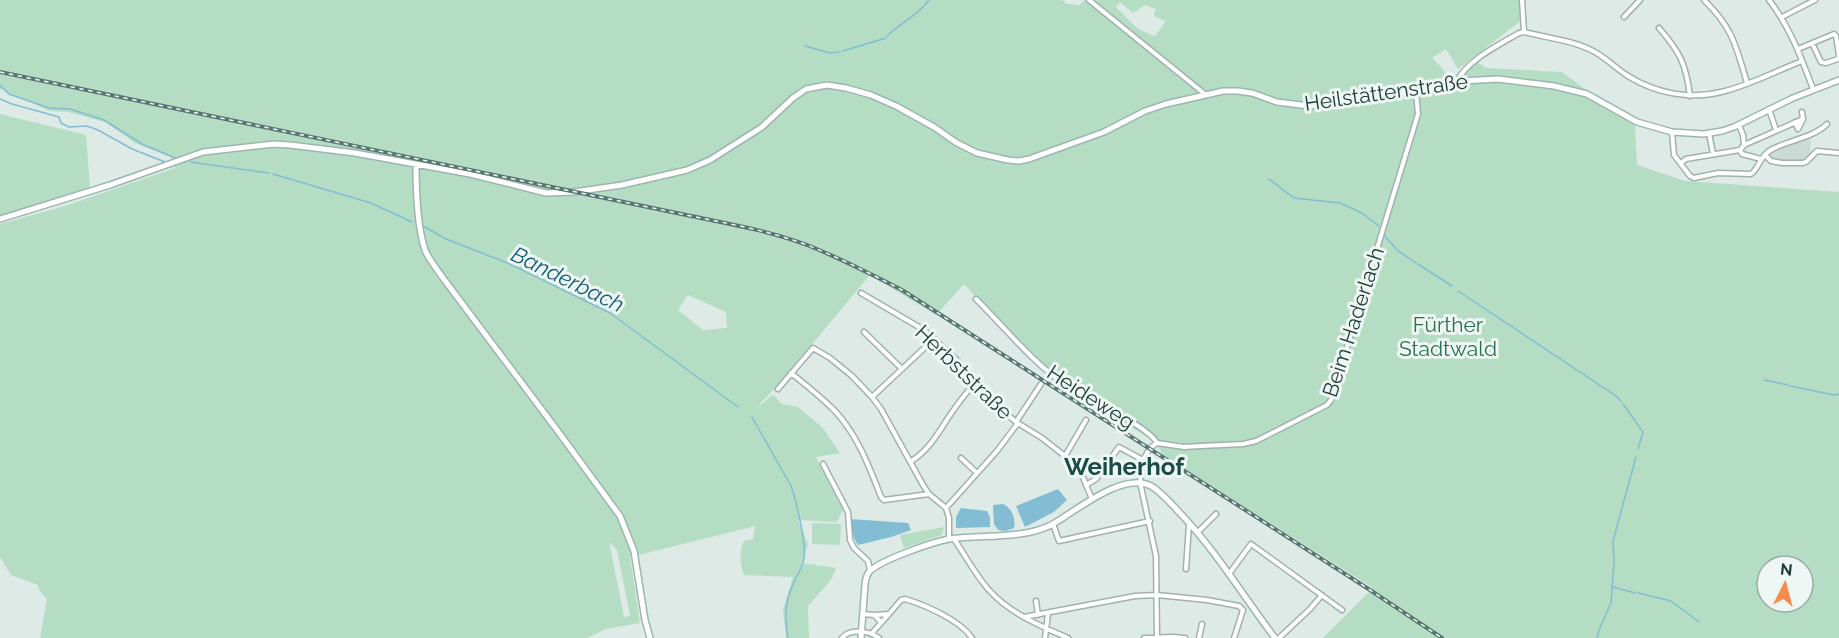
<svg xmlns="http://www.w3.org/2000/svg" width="1839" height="638" font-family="Raleway,sans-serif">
	<rect width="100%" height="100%" fill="#ddeae6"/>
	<path fill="#cbdad5" d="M1807,136L1811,141L1810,155L1802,162L1773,161L1768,157L1769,153Z"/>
	<path fill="#b5ddc4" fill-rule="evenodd" d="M0,0H1062L1067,4L1079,5L1085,0H1520L1522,20L1458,69L1446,49L1432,58L1442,68L1450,82L1477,62L1486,68L1562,72L1635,126L1637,165L1685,181L1839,192V638H1323L1373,588L1164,456L1155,442L1056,381L964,284L936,315L870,275L777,386L756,408L773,395L782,404L798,407L823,428L840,453L816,457L843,510L837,522L798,520L808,544L802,563L836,568L831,580L808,606L809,638H786L783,610L793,577L744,575C740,566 739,550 744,541L753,539L755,526L630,557L640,623L606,629L587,638H40L47,599L39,590L38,585L11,575L0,557V224L65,206L175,168L173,158L135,143L105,122L68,112L50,111L0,89ZM1120,2L1133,13L1145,5L1156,9L1154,16L1166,21L1155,36C1133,29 1131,21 1116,7ZM688,295L726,312L727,328L703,330L678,310ZM609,542L617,550L630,616L624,617ZM1767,566H1803V602H1767Z
		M0,114L86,135L90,188L0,215Z
		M812,523L841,524L840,545L812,544Z
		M944,527L942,535L904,548L900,535Z"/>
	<path fill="#82bdd3" d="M1058,489L1067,500L1054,512L1025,527L1016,506Z
		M1003,504C1012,508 1016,519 1014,528L1006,531L998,530L994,524L993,505Z
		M961,508L987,511L990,517V527L956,528V517Z
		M850,519L908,523L911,530L891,537L858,545L854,538Z"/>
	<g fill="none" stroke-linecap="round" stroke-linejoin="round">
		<path stroke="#82bdd3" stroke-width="1.5" d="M887,36C901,23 918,15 929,0
			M805,46L830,53L840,52
			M843,51L886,38
			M0,85L9,94L49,108L70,109L104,120L142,144L175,158
			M0,99L12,104L59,117L61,123L69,127L87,126L98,130L132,149L165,162
			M191,162L269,173
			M273,174L371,203L412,222
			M1269,179L1294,198L1340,203L1362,213L1379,226
			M95,187L164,163
			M423,226L446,239L510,264L610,313L738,407
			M1384,235L1397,250L1416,263
			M1418,264L1452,286
			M1458,291L1616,396L1621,401
			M1764,380L1788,385
			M1790,386L1834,395L1839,394
			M1623,404L1643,432L1638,449
			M752,417L791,486C796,500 807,546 804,559C803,565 800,570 797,576C785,599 784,612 788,638
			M1613,587L1635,593
			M1638,593L1671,601L1699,622
			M1597,638L1599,630L1611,603L1614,562L1613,541L1636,457"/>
		<g stroke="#a0b2ae" stroke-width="7">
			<path id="street" d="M1089,0L1206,95
				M1522,0L1524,32
				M1704,0C1733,28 1736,46 1747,83
				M1769,0C1790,27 1801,57 1813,89
				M1624,17L1640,0
				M1782,17L1815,0
				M1659,28C1680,52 1686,64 1690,96
				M1524,32C1547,38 1573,40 1595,52C1607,59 1617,69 1628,76C1655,93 1690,100 1721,92C1748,86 1776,71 1802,61
				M1812,43L1821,62L1826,63L1838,59L1839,56
				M1798,49L1834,34L1836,36L1839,55
				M1456,82C1469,59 1497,46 1519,33L1524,32
				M1769,109L1776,130
				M1795,122L1798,129L1803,119
				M1739,125L1743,135L1744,145
				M1672,132L1674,155L1690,176L1694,178L1718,173L1751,174C1759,168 1760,157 1769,151C1786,140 1812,139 1827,124
				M1709,133L1713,154
				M1740,150L1742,154L1761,159
				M1765,155L1771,161L1782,163H1803L1806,162L1817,151L1839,153
				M1681,163L1686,159L1740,150L1744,145L1803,119L1802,112
				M861,293L924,330L955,358L975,383L1002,410L1016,422L1042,438L1075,464L1082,475L1092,499
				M976,299C1006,329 1032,362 1067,386C1087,398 1148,426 1157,443
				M864,332L902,369
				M791,373C806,385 821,397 834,410C857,434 869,466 881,497L884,500L929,494
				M778,389L813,348L830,358L852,376L872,397L881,409L923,485L929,494L946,508L949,518V539
				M872,397L934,339
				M1016,422L1041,384
				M1065,456L1086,420
				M961,458L977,473
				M910,462C928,451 937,435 948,418C956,406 965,394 975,383
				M823,464L848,512L850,540L854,548L868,561L870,570
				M1086,485L1096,479L1119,447L1143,460
				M946,508L997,451L1018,423
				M1053,524L1059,541L1150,521
				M1198,532L1216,514
				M954,539C965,555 975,574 988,589C1009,613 1040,626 1068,638
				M1186,569L1189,524
				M1229,574L1251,544L1342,610
				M1036,601L1038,615
				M863,614L874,615L881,622
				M889,614L901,600L905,599C925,605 960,620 972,638
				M1024,617L1135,596L1157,595L1207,600L1239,606L1243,610
				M872,633L889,614L874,615
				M842,638C850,628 870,631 879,638
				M1045,638L1048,614
				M1144,638L1173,637L1185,638
				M1157,638L1156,556L1140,482L1143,460L1150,448L1157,443L1184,447L1201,446L1243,444L1256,441L1327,405L1331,400L1418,114L1416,92
				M1199,638L1202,624
				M1234,638L1243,610
				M1279,638L1310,609L1322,595"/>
		</g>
		<g stroke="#9cb6af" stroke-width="8">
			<path id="secondary" d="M416,165C416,190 417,226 425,250C429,260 437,269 443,278L557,430L620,516L634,551L645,620L650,638
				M0,219L110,185L203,152L273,144L290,145L355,153L470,174L546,193L574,192L622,185L687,170L710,160L762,127L793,98L806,89L827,85L846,88L871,95L896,106L934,127L957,143L977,153L1008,160L1019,161L1029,159L1104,132L1145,111L1166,104L1223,91H1238L1252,93L1277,102L1309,106L1416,92L1444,87L1461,81L1498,79L1554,86L1587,94L1637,122L1672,132L1704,134L1722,131L1734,127L1793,98L1839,80
				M861,638L865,584C866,579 866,576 869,572C880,560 933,542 949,539C977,535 1004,538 1031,532C1039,530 1046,528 1053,524C1076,511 1123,471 1151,486C1161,492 1170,502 1178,511C1215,549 1243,596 1275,638"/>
		</g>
		<use href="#street" stroke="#fff" stroke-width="4"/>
		<use href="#secondary" stroke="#fff" stroke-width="5"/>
		<g stroke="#587671" stroke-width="4">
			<path id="rail" d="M0,72L691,216C730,224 770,231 807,245C840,258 871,274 902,290L1367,588L1442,638"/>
		</g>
		<use href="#rail" stroke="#eef7f3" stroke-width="1.5" stroke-dasharray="4.5" stroke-linecap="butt"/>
	</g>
	<g text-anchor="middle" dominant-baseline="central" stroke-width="6" stroke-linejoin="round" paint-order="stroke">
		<g font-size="21" fill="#1e3a36" stroke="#eef7f3">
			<text transform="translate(1386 92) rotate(-8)">Heilstättenstraße</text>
			<text transform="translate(1353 322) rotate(-72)">Beim Haderlach</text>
			<text transform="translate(964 372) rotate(44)">Herbststraße</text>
			<text transform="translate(1091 397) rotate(33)">Heideweg</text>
		</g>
		<g font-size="21" fill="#27724c" stroke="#eef7f3">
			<text x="1448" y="324">Fürther<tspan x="1448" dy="24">Stadtwald</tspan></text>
		</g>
		<g font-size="22" font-style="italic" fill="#175d78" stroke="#eef7f3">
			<text transform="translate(568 279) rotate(26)">Banderbach</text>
		</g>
		<g font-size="24" font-weight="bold" fill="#1a4c46" stroke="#eef7f3">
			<text x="1124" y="466">Weiherhof</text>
		</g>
	</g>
	<g transform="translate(1785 584) rotate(6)"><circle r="28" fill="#eef7f3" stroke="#9baba7" stroke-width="1.5"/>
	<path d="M0-4.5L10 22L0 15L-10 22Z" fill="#f88a4d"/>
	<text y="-9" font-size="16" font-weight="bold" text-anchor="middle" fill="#1e3a36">N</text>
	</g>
</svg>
